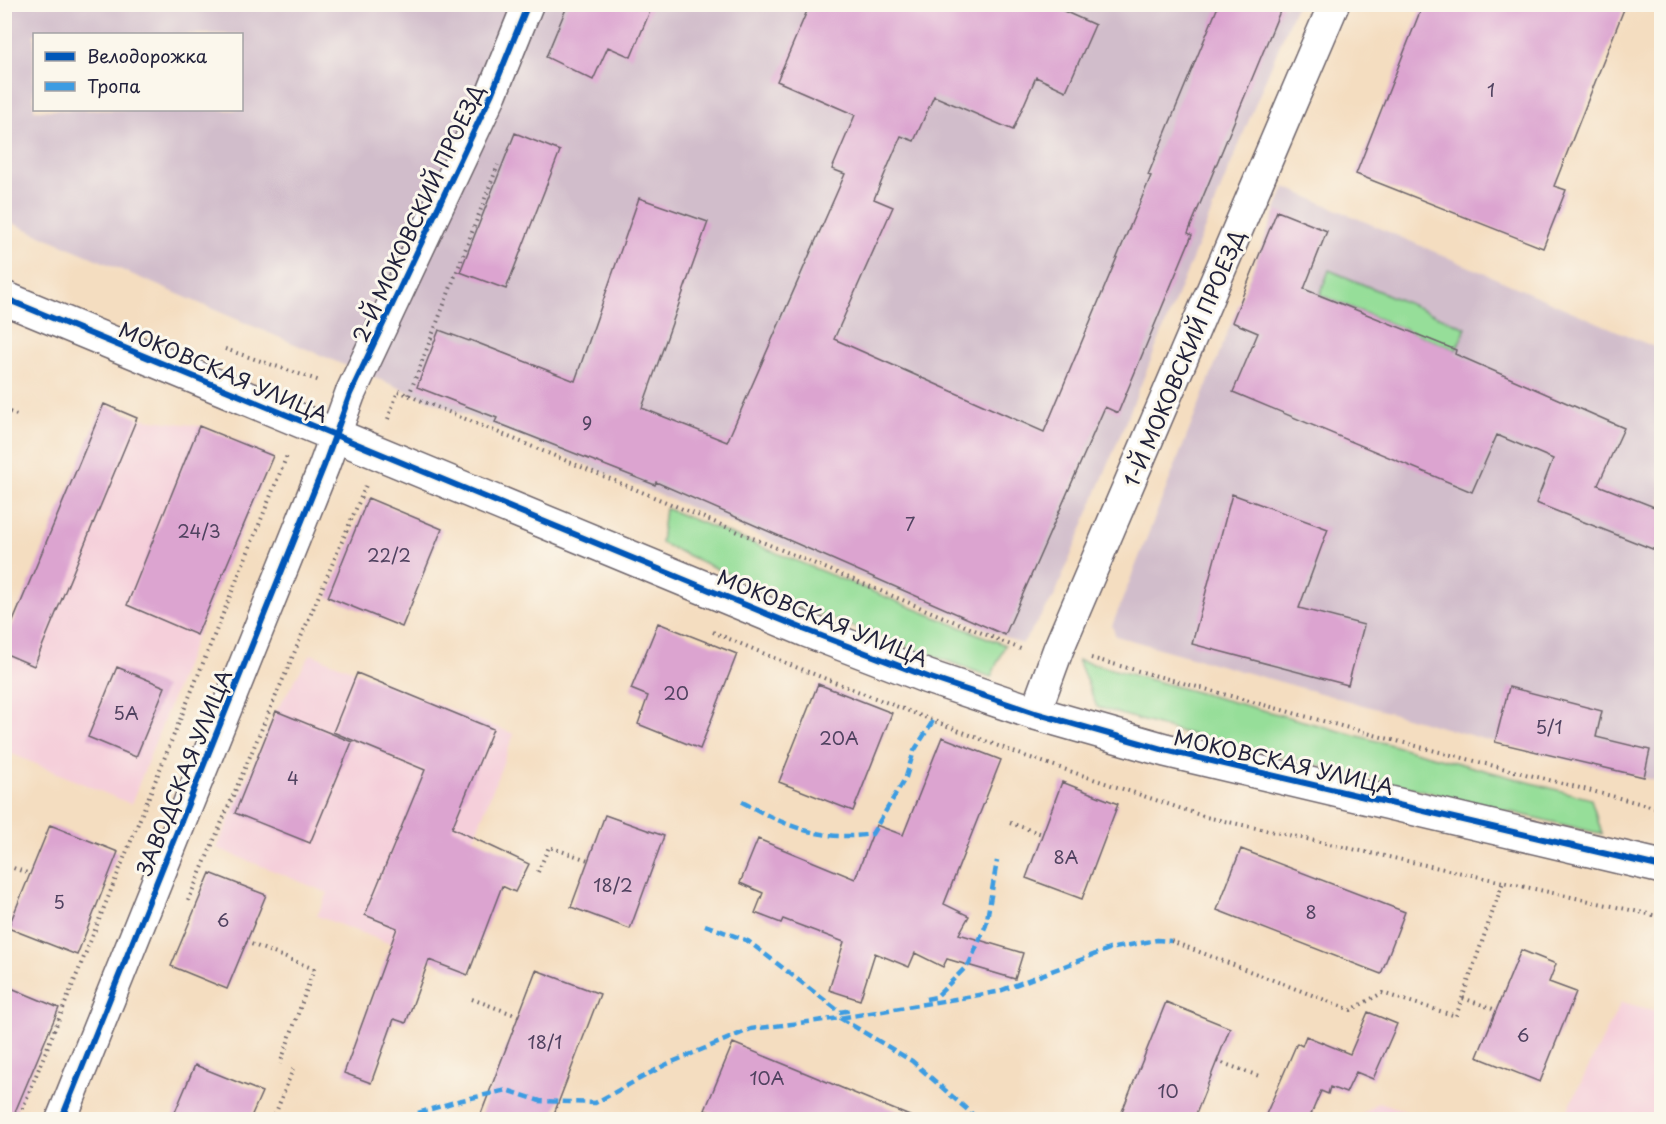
<svg xmlns="http://www.w3.org/2000/svg" width="1666" height="1124" font-family="'Playpen Sans',sans-serif">
	<rect width="100%" height="100%" fill="#fbf7ec"/>
	<filter id="ink" filterUnits="userSpaceOnUse"><feTurbulence type="fractalNoise" baseFrequency=".0167" numOctaves="2"/><feDisplacementMap in="SourceGraphic" scale="12" xChannelSelector="R" yChannelSelector="G"/><feConvolveMatrix kernelMatrix="1 2 1 2 8 2 1 2 1" color-interpolation-filters="sRGB"/></filter>
	<filter id="wash" filterUnits="userSpaceOnUse"><feTurbulence type="fractalNoise" baseFrequency=".008" numOctaves="4" result="noise"/><feDisplacementMap in="SourceGraphic" scale="24" xChannelSelector="R" yChannelSelector="G"/><feGaussianBlur stdDeviation="1.35" result="paint"/><feColorMatrix in="noise" values="0 0 0 0 0 0 0 0 0 0 0 0 0 0 0 0 0 1.4 0 .05"/><feComposite in="paint" operator="in"/></filter>
	<g filter="url(#wash)">
		<rect width="100%" height="100%" fill="#f4ddc0"/>
		<path fill="#f5cfda" d="M104,404L137,418L199,426L273,456L197,635L131,804L5,751V643Z
			M311,654L514,734L428,958L317,916L328,893L217,848L276,711Z
			M1621,1002L1661,1012V1119H1563Z
			M1378,1102L1397,1108L1421,1119H1356Z"/>
		<path fill="#d1bdcb" fill-rule="evenodd" d="M4,5H1296L1054,597L1022,644L337,362L5,220ZM34,34H242V110H34Z
			M1285,187L1661,350V782L1495,742L1116,636L1112,626Z"/>
		<path fill="#96de99" stroke="#5c806a" stroke-width="1.5" d="M1329,270L1466,328L1456,350L1320,295Z
			M665,508L1005,645L991,677L802,608L661,543Z
			M1078,660L1591,799L1602,834L1174,730L1097,707Z"/>
		<g id="blocks">
			<path fill="#dca4d0" d="M568,4H653L631,57L608,47L593,80L546,57Z
				M810,4H1048L1095,25L1066,91L1036,77L1013,130L934,96L914,141L901,136L874,199L893,207L834,339L1044,432L1151,176L1148,175L1219,4H1283L1188,233L1192,235L1118,413L1105,407L1005,635L656,482L655,485L495,422L497,418L417,387L439,330L469,341L470,340L575,381L639,198L708,222L642,408L727,442L845,174L832,169L855,115L777,81Z
				M1423,4H1626L1554,186L1566,190L1543,248L1356,174Z
				M515,133L560,151L506,289L460,272Z
				M1277,211L1327,231L1304,289L1456,350L1455,354L1624,428L1598,485L1662,510V534L1655,550L1536,503L1553,459L1497,435L1472,492L1233,392L1258,333L1232,322Z
				M104,404L137,418L34,666L4,653V643Z
				M199,426L273,456L197,635L127,605Z
				M1232,494L1328,529L1299,608L1364,625L1348,685L1192,644Z
				M368,498L442,529L402,627L328,597Z
				M658,623L737,654L700,749L638,724L648,696L631,689Z
				M117,667L165,687L136,757L88,737Z
				M357,673L493,729L452,828L529,864L515,892L502,886L468,975L429,960L406,1023L394,1019L371,1083L344,1073L397,928L365,915L425,770L333,732Z
				M818,684L892,713L853,811L779,782Z
				M1509,687L1602,711L1596,737L1650,750L1644,777L1495,742Z
				M276,711L352,742L310,843L235,813Z
				M942,737L1001,760L944,904L969,916L959,934L1023,953L1015,979L947,959L943,967L915,953L909,967L875,953L860,1000L829,990L844,942L783,919L781,923L755,913L763,893L740,883L758,839L855,879L876,825L903,835Z
				M1062,782L1118,804L1082,899L1026,878Z
				M605,815L664,836L630,929L571,907Z
				M50,825L118,852L77,955L8,928Z
				M1241,849L1405,912L1381,974L1217,910Z
				M210,873L266,895L227,989L171,966Z
				M1521,950L1556,964L1549,982L1576,992L1540,1082L1477,1057Z
				M536,970L600,994L552,1119H479Z
				M4,985L59,1008L12,1119H4Z
				M1166,1002L1230,1028L1194,1119H1119Z
				M1368,1012L1397,1024L1373,1079L1356,1072L1346,1093L1330,1087L1328,1094L1321,1091L1309,1119H1264L1297,1043L1302,1046L1306,1036L1350,1054Z
				M733,1043L917,1119H727L705,1110Z
				M195,1065L262,1092L250,1119H172Z"/>
		</g>
	</g>
	<g filter="url(#ink)">
		<use href="#blocks" fill-opacity="0" stroke="#6c636a" stroke-width="1.5"/>
		<g fill="none" stroke-linecap="round" stroke-linejoin="round">
			<g stroke="#6c636a" stroke-width="33">
				<path id="street" d="M1035,713L1058,650L1334,4
					M61,1120L324,466L350,394L492,93L528,4"/>
			</g>
			<g stroke="#6c636a" stroke-width="36">
				<path id="secondary" d="M4,298L806,630L928,677L1035,713L1165,750L1662,867"/>
			</g>
			<path stroke="#6c636a" stroke-width="4" stroke-dasharray="1.5 4.5" stroke-linecap="butt" d="M225,349L320,381
				M409,395L498,165
				M4,410L17,415
				M388,419L398,391L1023,650
				M713,632L793,666L1019,754L1206,817L1503,882
				M1091,658L1389,739L1662,809
				M1010,823L1042,834
				M8,866L30,874
				M538,872L549,847L588,860
				M188,901L367,483
				M1171,941L1351,1010L1382,993L1456,1016L1503,882L1662,917
				M246,942L314,969L280,1064
				M1463,998L1496,1010
				M472,999L518,1016
				M1217,1061L1259,1076
				M18,1120L288,453
				M273,1120L293,1069"/>
			<use href="#street" stroke="#fff" stroke-width="30"/>
			<use href="#secondary" stroke="#fff" stroke-width="33"/>
			<path stroke="#3c9ce2" stroke-width="4.5" stroke-dasharray="9 4.5" stroke-linecap="butt" d="M742,802C787,826 820,842 872,834L906,777L914,751L933,721
				M705,925L748,941L840,1012L852,1010
				M926,999L936,997L969,964L986,925L997,861
				M840,1018L912,1061L979,1120
				M418,1113L458,1101L507,1090L540,1101L595,1103L665,1065L751,1029L840,1018L997,992L1109,949L1157,940L1171,941"/>
			<g stroke="#fbf7ec" stroke-width="10">
				<path id="cycleway" d="M4,298L806,630L928,677L1035,713L1165,750L1662,867
					M61,1120L324,466L350,394L492,93L528,4"/>
			</g>
			<use href="#cycleway" stroke="#0057b8" stroke-width="6"/>
		</g>
	</g>
	<g text-anchor="middle" dominant-baseline="central" stroke-width="6" stroke-linejoin="round" paint-order="stroke">
		<g font-size="18" fill="#504260">
			<text x="1491" y="89">1</text>
			<text x="587" y="422">9</text>
			<text x="910" y="523">7</text>
			<text x="199" y="530">24/3</text>
			<text x="389" y="554">22/2</text>
			<text x="676" y="692">20</text>
			<text x="126" y="712">5А</text>
			<text x="1549" y="726">5/1</text>
			<text x="839" y="737">20А</text>
			<text x="293" y="777">4</text>
			<text x="1066" y="856">8А</text>
			<text x="613" y="884">18/2</text>
			<text x="59" y="901">5</text>
			<text x="1311" y="911">8</text>
			<text x="223" y="919">6</text>
			<text x="1523" y="1034">6</text>
			<text x="545" y="1041">18/1</text>
			<text x="767" y="1077">10А</text>
			<text x="1168" y="1090">10</text>
		</g>
		<g font-size="21" fill="#22223b" stroke="#fbf7ec">
			<text transform="translate(417 213) rotate(-65)">2-Й МОКОВСКИЙ ПРОЕЗД</text>
			<text transform="translate(1183 358) rotate(-67)">1-Й МОКОВСКИЙ ПРОЕЗД</text>
			<text transform="translate(224 371) rotate(23)">МОКОВСКАЯ УЛИЦА</text>
			<text transform="translate(823 617) rotate(22)">МОКОВСКАЯ УЛИЦА</text>
			<text transform="translate(1284 761) rotate(13)">МОКОВСКАЯ УЛИЦА</text>
			<text transform="translate(183 772) rotate(-68)">ЗАВОДСКАЯ УЛИЦА</text>
		</g>
	</g>
	<rect width="1666" height="1124" fill="none" stroke="#fbf7ec" stroke-width="24"/>
	<rect x="33" y="33" width="210" height="78" fill="#fbf7ec" stroke="#a4a2a5" stroke-width="1.5"/>
	<rect x="45" y="52" width="30" height="9" fill="#0057b8" stroke="#a4a2a5" stroke-width="1.5"/>
	<text x="87" y="63" font-size="18" fill="#22223b">Велодорожка</text>
	<rect x="45" y="82" width="30" height="9" fill="#3c9ce2" stroke="#a4a2a5" stroke-width="1.5"/>
	<text x="87" y="93" font-size="18" fill="#22223b">Тропа</text>
</svg>
